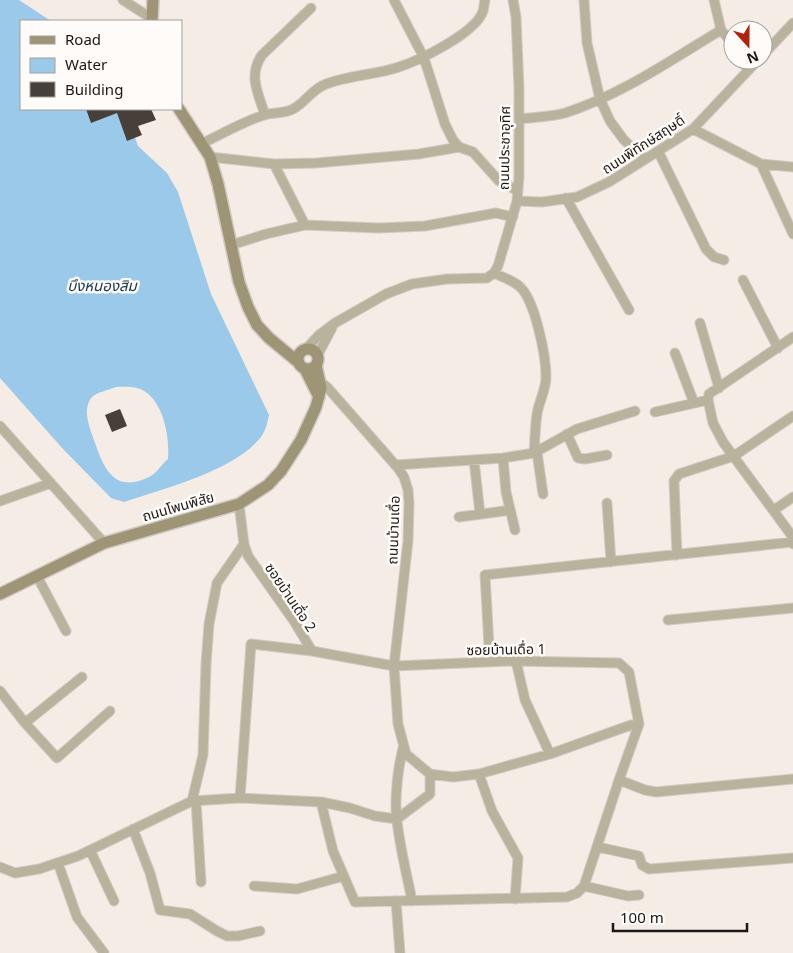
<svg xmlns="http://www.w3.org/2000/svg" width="793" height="953" font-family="'Noto Sans','Noto Sans Thai',sans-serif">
	<rect width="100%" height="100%" fill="#f5ece6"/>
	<path fill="#9ac9e9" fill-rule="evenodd" d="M0,0H19L51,21H21V109H125L138,146L167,173L178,192L211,294L269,415C267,423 266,430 261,437C234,471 165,488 124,502L111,498L63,449L0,378ZM116,387C123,387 133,386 140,389C163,398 170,437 168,459C162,464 156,474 149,477C115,494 104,469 95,443C90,429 82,411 91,398C96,392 109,390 116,387Z"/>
	<path fill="#47403a" d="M86,109H151L156,120L138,126L142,135L127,141L117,113L91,123Z
		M120,409L127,426L112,432L105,415Z"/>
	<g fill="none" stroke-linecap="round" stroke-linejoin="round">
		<g stroke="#d2cac4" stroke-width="11">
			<path id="street" d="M123,0L151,18
				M394,0L424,58L445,124L453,140L459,147L473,152L499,181L518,191
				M584,0L587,43L600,99L610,121L624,140L645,159
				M714,0L721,30L733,44
				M763,55L793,23
				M265,115C258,93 248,75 262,55L311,8
				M519,119C534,117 551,117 565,113C621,95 671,60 721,30
				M693,129L761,164L793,167
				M201,144C222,134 242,122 264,115C273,112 284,114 293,109C305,103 312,89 326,84C350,75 375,75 399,67C420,60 476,33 483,11C484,8 484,4 485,0
				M658,151L706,249L714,257L724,260
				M210,157L274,164L316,163L419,154L459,147
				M274,164L305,225
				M761,164L793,234
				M566,198L629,310
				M517,201L542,202L577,197L609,182L693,129L758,60
				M231,245L266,234L305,225L379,228L425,226L496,213L513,217
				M494,273C502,277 512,280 519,286C535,299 546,356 546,377C546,390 539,401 537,414C535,427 535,440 534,453
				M743,280L778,348
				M700,323L719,388
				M793,337L709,394L708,400L713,423L723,442L792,536L793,544
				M305,350L319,335L335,323L386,294L412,284L447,279L487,278L494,273L498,266L517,201L519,177V89L516,17L513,0
				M675,353L694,403
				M317,356L332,328
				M318,380L327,387L398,468L404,477L408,490L409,503L408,541L394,666L398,724L406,754L430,774L453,777L479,774L550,754L631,725L639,724
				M655,412L708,400
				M0,426L104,543
				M567,434L578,458L585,459L607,455
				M537,452L543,494
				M503,458L506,492L515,530
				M474,460L480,514
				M395,465L503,458L534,453L577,429L635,411
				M0,501L51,483
				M607,503L611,562
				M239,504L244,544L248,556L294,621L312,651L394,666L512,661L619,663L629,672L639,724L619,780L645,790L656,792L793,779
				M774,510L793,497
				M459,517L504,511
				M677,555L674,481L679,474L734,456L793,416
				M37,576L66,631
				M668,620L793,608
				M489,646L485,575L793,542
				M516,661L525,700L550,754
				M0,691L25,723L57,758L110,711
				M25,723L82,677
				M403,748C398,768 394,800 397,821C400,848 407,875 412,901
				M479,774L492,811L518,858L515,899
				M240,798L251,644L312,651
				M192,801L240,798L321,802L350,808L375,816L397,819L430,794V774
				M196,801L201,882
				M321,802L333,851L355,902L567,897L577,893L584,886L619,780
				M133,829L150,873L160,910L190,914L217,931L227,936H238L260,931
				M598,847L639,856L642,865L649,869L793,858
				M90,850L114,901
				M58,863L77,917L104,953
				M0,867L15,873L39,869L78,856L192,801L203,755L206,664L209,624L217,583L244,544
				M254,886L297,889L344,876
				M584,886L628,896L639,895
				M396,901L400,953"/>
		</g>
		<g stroke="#d2cac4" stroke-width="14">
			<path id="secondary" d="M152,21L153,0
				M179,109L210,157L218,184L239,282L248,307L257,325L269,338L298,362
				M298 359a10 10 0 1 1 20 0a10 10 0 1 1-20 0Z
				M305,369L319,397
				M0,594L104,543L239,504L268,485L281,471L301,440L316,407L321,388L316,365"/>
		</g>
		<use href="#street" stroke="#b9b39d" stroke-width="9"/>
		<use href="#secondary" stroke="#9e9576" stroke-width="11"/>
	</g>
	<g text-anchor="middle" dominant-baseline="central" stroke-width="5" stroke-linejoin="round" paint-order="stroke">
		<g font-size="14" fill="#1a1714" stroke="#fefbf8">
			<text transform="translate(643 144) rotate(-33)">ถนนพิทักษ์สฤษดิ์</text>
			<text transform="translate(504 148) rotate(-89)">ถนนประชาอุทิศ</text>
			<text transform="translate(178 506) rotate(-16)">ถนนโพนพิสัย</text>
			<text transform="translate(393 530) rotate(-88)">ถนนบ้านเดื่อ</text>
			<text transform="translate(291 597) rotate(56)">ซอยบ้านเดื่อ 2</text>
			<text transform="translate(506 649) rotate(-1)">ซอยบ้านเดื่อ 1</text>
		</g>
		<g font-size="15" font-style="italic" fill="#143a50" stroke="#fefbf8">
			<text x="102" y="285">บึงหนองสิม</text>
		</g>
	</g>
	<rect x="20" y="20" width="162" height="90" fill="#fefbf8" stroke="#a3a09d"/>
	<rect x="30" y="36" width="25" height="8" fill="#9e9576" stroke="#a3a09d"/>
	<text x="65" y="45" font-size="15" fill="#1a1714">Road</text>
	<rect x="30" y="58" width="25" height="15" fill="#9ac9e9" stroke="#a3a09d"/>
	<text x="65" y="70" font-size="15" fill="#1a1714">Water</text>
	<rect x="30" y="82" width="25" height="15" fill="#47403a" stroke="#a3a09d"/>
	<text x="65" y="95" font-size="15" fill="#1a1714">Building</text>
	<g transform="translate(748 45) rotate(159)"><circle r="24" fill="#fefbf8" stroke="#a3a09d"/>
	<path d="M0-4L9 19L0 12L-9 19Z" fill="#b1230f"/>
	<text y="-8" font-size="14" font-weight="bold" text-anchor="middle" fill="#1a1714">N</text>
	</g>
	<path d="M613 923v8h134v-8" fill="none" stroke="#1a1714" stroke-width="2.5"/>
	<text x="620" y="923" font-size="15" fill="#1a1714" stroke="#fefbf8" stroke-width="4" paint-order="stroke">100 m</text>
</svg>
